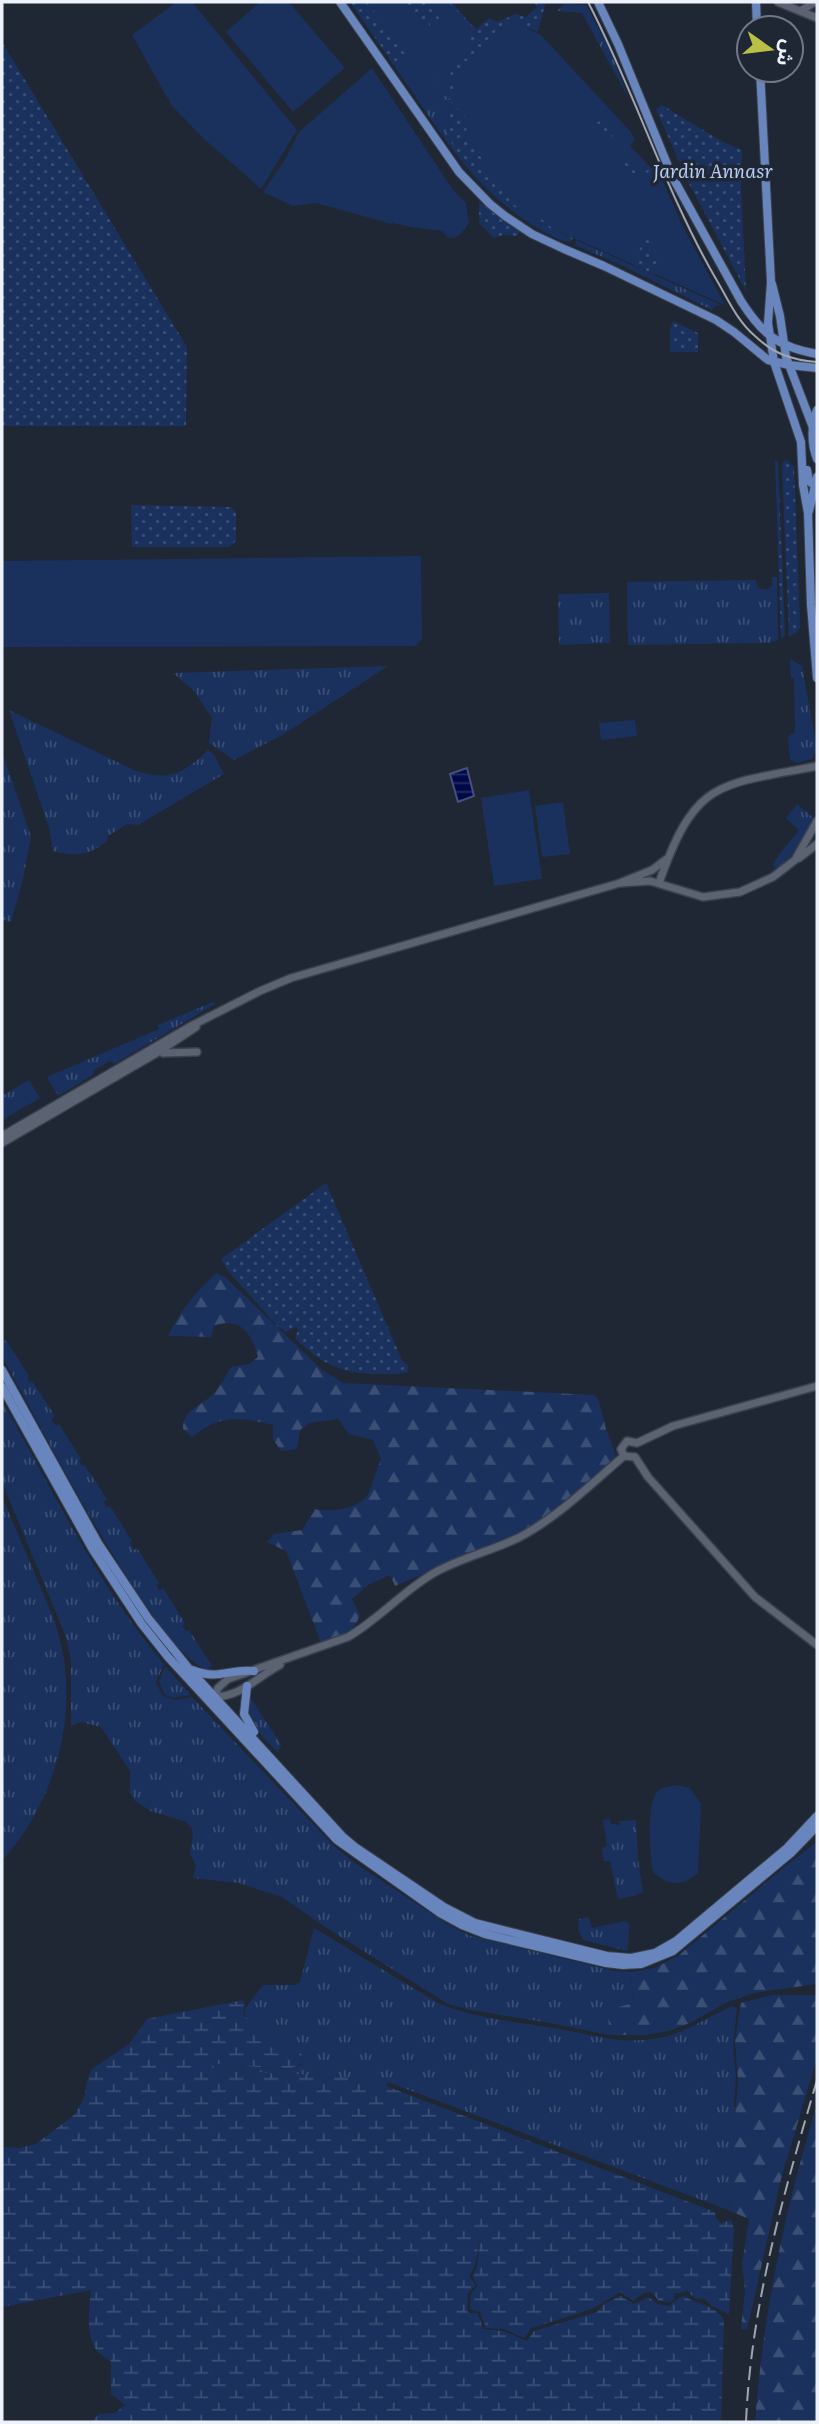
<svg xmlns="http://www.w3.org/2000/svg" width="819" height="2424" font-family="Literata,'Noto Sans Arabic',serif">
	<defs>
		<pattern id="grass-tufts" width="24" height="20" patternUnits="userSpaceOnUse" patternTransform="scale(1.75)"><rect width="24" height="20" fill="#1a315d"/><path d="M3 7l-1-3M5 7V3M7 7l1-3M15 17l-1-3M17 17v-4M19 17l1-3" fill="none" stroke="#3b4f75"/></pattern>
		<pattern id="forest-firs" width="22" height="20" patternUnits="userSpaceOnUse" patternTransform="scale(1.75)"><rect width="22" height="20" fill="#1a315d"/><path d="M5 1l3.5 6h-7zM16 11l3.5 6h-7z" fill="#3b4f75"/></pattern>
		<pattern id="wetland-marsh" width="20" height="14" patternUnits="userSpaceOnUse" patternTransform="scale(1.75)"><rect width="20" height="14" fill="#1a315d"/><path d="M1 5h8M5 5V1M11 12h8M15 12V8" fill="none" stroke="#3b4f75"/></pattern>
		<pattern id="garden-dots" width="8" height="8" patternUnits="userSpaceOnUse" patternTransform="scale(1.75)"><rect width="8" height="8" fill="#1a315d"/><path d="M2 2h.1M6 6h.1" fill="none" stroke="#3b4f75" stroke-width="1.8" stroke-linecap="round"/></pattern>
		<pattern id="water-rules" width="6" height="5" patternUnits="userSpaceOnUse" patternTransform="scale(1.75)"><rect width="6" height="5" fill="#000948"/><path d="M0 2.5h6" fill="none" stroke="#252d63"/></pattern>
	</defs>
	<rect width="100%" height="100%" fill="#1f2634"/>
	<path fill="url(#grass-tufts)" d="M565,4L586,5L608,45L629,99L582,13L557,11Z
		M434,79L429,86L438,97L445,95L451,99C450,111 446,126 450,137C453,145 460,153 465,160C492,197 531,220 573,238L570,242C557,241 543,231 531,224C478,190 450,147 415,96Z
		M576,240L721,305L724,306L716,305L712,310L621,265L575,245Z
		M772,577H777L778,640L769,643L628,645L627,582L755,580L759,588L766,590L772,586Z
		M609,593L610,643L559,645L558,594Z
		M790,659L802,666L817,749L812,759L796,763L790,759L788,739L790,735L795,732L794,678H791Z
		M388,666L284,734L234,760L209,743L212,718L194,691L173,673Z
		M9,710L136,771C170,781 183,774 208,750L214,755L224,774L138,825L127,824L108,836L107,841C88,856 77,857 53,851L49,828Z
		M2,752L31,836L23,879L11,922L2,919Z
		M797,804L815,819L797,850L777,870L773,865C779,851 790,843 799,830L786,818Z
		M213,1002L215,1004L114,1064L110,1061L94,1070L93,1075L58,1096L47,1077L159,1029L158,1025Z
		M29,1080L40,1098L2,1120V1096Z
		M2,1339L4,1341L6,1340L29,1376L27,1378L30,1383L32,1381L55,1416L51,1419L56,1426L59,1424L81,1459L79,1461L82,1466L84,1464L107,1499L104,1502L107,1507L110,1506L132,1541L130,1543L134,1550L137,1548L159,1583L156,1585L159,1590L163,1588L185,1623L182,1626L186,1631L189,1630L212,1666L209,1668L211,1672C155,1655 36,1416 2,1356Z
		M2,1401C53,1490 97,1585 164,1664L156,1682L162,1695L175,1700L192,1697L335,1847L356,1864L452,1927L471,1936L615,1971L631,1972L633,2003L608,2010L609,2035L550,2023L471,2010L448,2004L325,1927L282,1897L239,1883L193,1878L196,1866L190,1854L193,1834L191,1827L186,1822L151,1811L135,1801L130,1792V1771L101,1727L81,1722L71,1726V1662L66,1637L2,1482Z
		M2,1497C14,1525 26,1553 38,1581C45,1599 54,1617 59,1636C80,1715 55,1802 2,1861Z
		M165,1666L191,1695L173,1698L164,1694L159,1681Z
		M251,1699L281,1744L278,1753C263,1737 247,1724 249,1700Z
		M610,1819L611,1824L620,1825L619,1821L636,1820L638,1859L643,1892L634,1896L618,1899L610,1861H604L602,1848L607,1846L603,1820Z
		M589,1917L592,1928L625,1921L629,1924L628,1951L583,1940L578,1929L579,1919Z
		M314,1928L438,2003L454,2009C486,2019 520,2023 554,2028C595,2035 621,2046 664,2037C689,2031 709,2016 732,2006L737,2008L733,2047L736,2075L734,2107H736L728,2210L388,2082L384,2091L379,2092L374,2086L351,2082L347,2077L213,2070V2064L290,2069L303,2064L302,2054C286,2048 247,2027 244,2010L263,1985H294L300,1982Z"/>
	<path fill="url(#forest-firs)" d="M216,1273L225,1277L321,1369L343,1383L595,1395L599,1401L606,1429L616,1456L603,1470L529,1529L395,1586L390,1575L368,1585L352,1599L360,1615L353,1630L321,1643L286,1551L267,1542L274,1534L302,1530L315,1509C329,1513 357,1509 367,1496C370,1492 377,1467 381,1459L373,1440L349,1434L338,1419L310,1423L300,1430L297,1449L281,1451L273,1439V1425C239,1417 221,1414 192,1437L183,1429C183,1410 199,1407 211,1396C220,1388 225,1377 231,1367L249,1364L258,1357C252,1333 239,1316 214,1326L211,1337L168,1336C179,1312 196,1292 216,1273Z
		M817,1842V1984L754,1993L725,2003L690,2023L668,2031L646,2035H609L608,2010L633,2003L631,1972L654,1968L678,1956L792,1861Z
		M772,1995H817V2058L781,2179L747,2330L741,2329L745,2290L742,2264L749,2219L728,2210L738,2080L735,2040L741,2003Z
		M817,2105V2422H755C763,2314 785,2208 817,2105Z"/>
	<path fill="url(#wetland-marsh)" d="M243,2000L245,2004L243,2012L245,2016L275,2040L302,2054L303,2063L290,2069L214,2064L213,2070L347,2077L351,2082L374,2086L379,2092L384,2091L386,2086L715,2212L716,2218L721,2223L731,2220L734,2229L729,2314L712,2306L704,2299L694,2298L687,2290L680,2293H675L674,2299L670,2302L659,2301L651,2292L644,2293L633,2301L620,2292L594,2308L532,2328L524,2338L504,2329L486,2328L480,2312L470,2309L471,2293L478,2286L472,2276L477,2268L480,2237C477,2250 478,2265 469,2276L476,2285L468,2293L467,2311L469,2313H478L483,2329L503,2331L527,2341L534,2331L597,2312L604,2304L620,2296L634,2304L649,2297L657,2304L669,2306L679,2298L685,2296C696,2305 717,2305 724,2320L721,2422H91L99,2414L115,2413L125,2405L111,2394V2361C106,2358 101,2355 97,2351C85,2336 89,2308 91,2290L2,2307V2147L19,2148L36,2144L74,2115L84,2098L88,2077L92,2069L129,2044L147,2019Z"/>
	<path fill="#1a315d" d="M176,2H192L297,130L261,189L204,139L172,106L132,35Z
		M260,2H289L345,68L293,112L226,32Z
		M350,2H452L475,29L479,50L504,27L515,22L541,35L631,132L635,140L630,146L662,179L682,225L725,305L544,225L508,203L477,175L450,138L448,129L451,99L445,96L438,97L429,86L434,79L415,96Z
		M372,68L453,190L466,203L469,223C464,230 459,239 449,238L442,231L411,227L393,223V220L392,224L316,203L293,206L263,192L286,158L299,132Z
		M421,556L422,639L415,646L2,647V561Z
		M635,720L637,736L601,740L599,723Z
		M529,790L542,879L494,886L481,798Z
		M563,802L570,854L542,857L535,806Z
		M678,1785L690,1788L701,1804L698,1873C682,1887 669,1886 653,1872C650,1856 646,1804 657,1792C662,1787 671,1786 678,1785Z"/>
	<path fill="url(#garden-dots)" d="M350,2H366L386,25V33L391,36L395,35L409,52L394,65Z
		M402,2H425L440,19L437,22L430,21V29L427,31Z
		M442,2H449L476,29L489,18L497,22L516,14L526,17L537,7L535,4L537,2H546L538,31L527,28L523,31L515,22L504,27L454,78L453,90L446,91L440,83L449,85L451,71L447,70L439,77V82L435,78C439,74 445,68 449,66C463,59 471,62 472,42L467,31Z
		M2,42L187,347L186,426H2Z
		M451,102L470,122L465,132L473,144L471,147L483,159L478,165L516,206L521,202L537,219L539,217L551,227L563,225L556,231C522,215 459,173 449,135C447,125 450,113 451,102Z
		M662,105L721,141L742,150L741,187L746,291L687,180L656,109Z
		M603,117L616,132L610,138L628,157L631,169L636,171L642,168L643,162L640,157L652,170L634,180L623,169H621L624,164L622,157L594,126Z
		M479,202L520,231L517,236L503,235L494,238L479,223Z
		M646,235L660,263L655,275L633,265Z
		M673,321L698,333V352H670V330Z
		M775,460L778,462L785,637L781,638Z
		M786,460L794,467L800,626L798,632L789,637L782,464Z
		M131,505L231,507L236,513V541L229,547H132Z
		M326,1183L402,1360L409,1367L408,1372C399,1375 389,1374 380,1374C343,1374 321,1365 295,1338L298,1330L296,1327L286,1332L278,1327L228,1271L221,1259Z"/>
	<path fill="url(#water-rules)" stroke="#474f7d" stroke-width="2" d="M467,768L474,796L458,802L450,774Z"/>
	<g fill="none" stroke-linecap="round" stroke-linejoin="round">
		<g stroke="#3a414c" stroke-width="10">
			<path id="secondary" d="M778,2L817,18
				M802,10L815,2
				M799,858L817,844
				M620,883L650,881L703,897L740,892L773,877L795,860L817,821
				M659,883C696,778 717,786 817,766
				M163,1053L197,1052
				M2,1136L191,1026L260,991L291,978L620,883L652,870L668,858
				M2,1143L155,1054L196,1027
				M624,1456L621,1449L627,1441L637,1443L673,1426L817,1386
				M635,1457L648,1477L755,1597L817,1645
				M213,1697C241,1697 257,1677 280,1665
				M214,1699L218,1688L228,1679L348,1637C379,1619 403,1591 434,1573C461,1558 491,1551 518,1538C557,1518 591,1484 624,1456L635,1457"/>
		</g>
		<g stroke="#3a414c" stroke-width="10">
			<path id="primary" d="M340,2L459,172L490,204L505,216L532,234L564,249L604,266L716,320L734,332L768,360L789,365L817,368
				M598,2L618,44L672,176L741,301C762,334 778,347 817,354
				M756,2L757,28
				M760,70L771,282L768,323L774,362L801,442L803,485L808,513L811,605L817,678
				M772,284L780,316L786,357L817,438
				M817,410C811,425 811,444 817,459
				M807,470L809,481L815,486
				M809,511L817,477
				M2,1370L98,1543L148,1618L190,1670L342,1836L355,1847L444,1907L475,1923L607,1956L631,1958L655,1953L676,1941L787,1848L817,1816
				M2,1387L93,1550L141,1623L168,1657L337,1840L440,1913L462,1925L485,1934L606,1963L623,1965L641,1964L673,1951L791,1853L817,1826
				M192,1670C220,1681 229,1668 254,1671
				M247,1686L244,1714L254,1732"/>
		</g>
		<use href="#secondary" stroke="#5b6373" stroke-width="7"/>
		<use href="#primary" stroke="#6885bd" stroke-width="8"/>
		<path stroke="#a0a5b0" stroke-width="2" d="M588,2C635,92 665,191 716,279C728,299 737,321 755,336C774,354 792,360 817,362"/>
		<path stroke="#a0a5b0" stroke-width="2" stroke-dasharray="14 7" stroke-linecap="butt" d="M746,2422C751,2304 784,2193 817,2080"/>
	</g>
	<g text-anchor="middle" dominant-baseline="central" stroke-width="7" stroke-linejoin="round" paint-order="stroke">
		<g font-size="19" font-style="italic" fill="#b7ccf3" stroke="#1f2634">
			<text x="713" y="170">Jardin Annasr</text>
		</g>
	</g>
	<rect width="819" height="2424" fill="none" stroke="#ecf1fa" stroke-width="7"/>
	<g transform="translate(770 49) rotate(104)"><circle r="33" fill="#1f2634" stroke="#717783" stroke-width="2"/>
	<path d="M0-5L12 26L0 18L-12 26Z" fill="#bac046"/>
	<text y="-10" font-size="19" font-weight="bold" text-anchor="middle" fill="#ecf1fa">ش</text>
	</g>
</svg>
